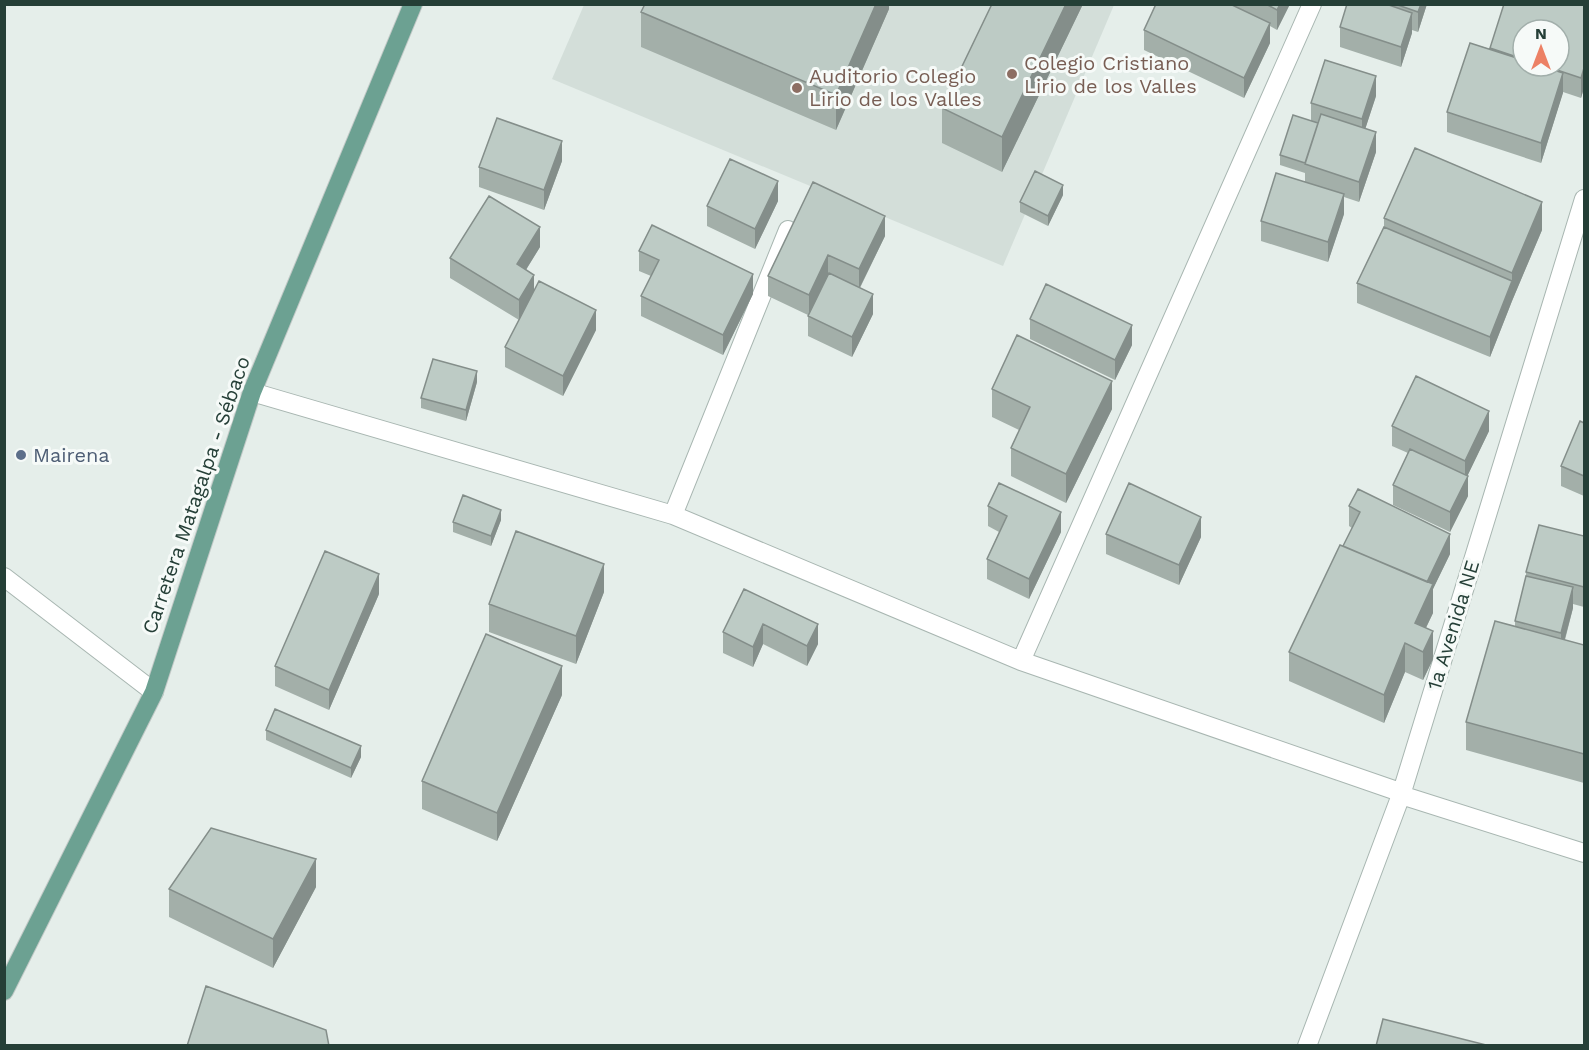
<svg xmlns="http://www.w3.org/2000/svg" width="1589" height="1050" font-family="'Work Sans',sans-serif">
	<rect width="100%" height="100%" fill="#e5eeea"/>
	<path fill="#d3ded9" d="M584,5H1114L1003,266L552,79Z"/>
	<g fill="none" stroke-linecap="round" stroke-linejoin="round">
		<g stroke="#a8b6b1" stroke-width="20">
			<path id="street" d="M252,392L673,515L1021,661L1394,790L1401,795L1584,853
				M673,515L788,230
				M4,577L154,692
				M1021,661L1312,4
				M1307,1046L1401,795L1584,199"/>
		</g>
		<g stroke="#c2c9c7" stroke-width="20">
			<path id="primary" d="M4,991L154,692L252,392L413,4"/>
		</g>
		<use href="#street" stroke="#fff" stroke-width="18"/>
		<use href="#primary" stroke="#6ca192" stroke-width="18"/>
	</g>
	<path fill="#a3afa9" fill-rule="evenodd" d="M889,4V9L836,130L641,47V12Z
		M992,4H1083L1002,172L942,143V108Z
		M1156,4H1290L1277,30L1270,26V43L1244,98L1144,50V30Z
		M1347,4H1427L1418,32L1412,30V33L1401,67L1340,47V27Z
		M1504,4H1584V88L1581,98L1563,92L1541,163L1447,132V112L1470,43L1490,49ZM1523,30H1559V66H1523Z
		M1376,96L1365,129L1376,152L1359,202L1344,197V214L1328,262L1261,241V221L1305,182V173L1280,165V155L1311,121V103Z
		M562,161L544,210L479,187V167Z
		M813,182L885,236L860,288L873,314L852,357L808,336V315L768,296V276Z
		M1063,195L1048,226L1020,212V202Z
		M778,201L755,249L707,226V206Z
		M1384,218L1542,230L1512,301L1490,357L1357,303V283L1384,227Z
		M540,247L526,270L534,290L596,330L563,396L505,367V347L519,320L450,278V258Z
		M639,251L753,294L723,355L641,316V296L651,276L639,271Z
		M1030,319L1132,345L1115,380L1030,339Z
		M477,382L466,421L421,408V398Z
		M992,389L1112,409L1066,503L1011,476V448L1019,430L992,417Z
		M1584,423V496L1561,486V466Z
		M1392,426L1489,431L1467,476L1468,496L1450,532L1393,505V485L1408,453L1392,446Z
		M988,506L1061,532L1029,599L987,579V559L999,532L988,526Z
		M1349,506L1450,554L1433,589V613L1426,628L1433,659L1423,680L1405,672L1384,723L1289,681V652L1352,528L1349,526Z
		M501,520L491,546L453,532V522Z
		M1106,534L1201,537L1179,585L1106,554Z
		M1584,536V607L1573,604V608L1565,640L1584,645V783L1466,750V722L1515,626V621L1526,576V572Z
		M744,589L818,644L807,666L763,644L753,667L723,653V632Z
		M604,592L576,664L489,632V604Z
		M379,594L329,710L275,686V666Z
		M562,695L497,841L422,809V781Z
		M266,730L361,757L351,778L266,740Z
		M316,887L273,968L169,917V889Z"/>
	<path fill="#848e8a" d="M876,4H889V9L836,130V95Z
		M1066,4H1083L1002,172V137Z
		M1280,4H1290L1277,30V10Z
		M1421,4H1427L1418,32V12Z
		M1412,13V33L1401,67V47Z
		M1270,23V43L1244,98V78Z
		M1584,68V88L1581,98V78Z
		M1563,73V93L1541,163V143Z
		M1376,76V96L1362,139V119Z
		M1376,132V152L1359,202V182Z
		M562,141V161L544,210V190Z
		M778,181V201L755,249V229Z
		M1063,185V195L1048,226V216Z
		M1344,194V214L1328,262V242Z
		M1542,202V230L1512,301L1490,357V337L1512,281V273Z
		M885,216V236L859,289V269Z
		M540,227V247L517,284V264Z
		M828,255V275L809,315V295Z
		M753,274V294L723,355V335Z
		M534,275V295L519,320V300Z
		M873,294V314L852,357V337Z
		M596,310V330L563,396V376Z
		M1132,325V345L1115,380V360Z
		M477,371V382L466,421V410Z
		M1112,381V409L1066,503V474Z
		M1489,411V431L1465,481V461Z
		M1468,476V496L1450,532V512Z
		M501,510V520L491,546V536Z
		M1061,512V532L1029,599V579Z
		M1201,517V537L1179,585V565Z
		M1450,534V554L1433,589V613L1416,648L1415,623L1424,587Z
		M604,564V592L576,664V636Z
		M379,574V594L329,710V690Z
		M1573,587V608L1561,653V633Z
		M763,624V644L753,667V647Z
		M818,624V644L807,666V646Z
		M1433,631V659L1423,680V652Z
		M1405,643V672L1384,723V695Z
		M562,666V695L497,841V813Z
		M361,746V757L351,778V768Z
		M316,859V887L273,968V939Z"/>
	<path fill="#bdcbc5" stroke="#848e8a" stroke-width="1.5" d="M645,4H876L836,95L641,12Z
		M992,4H1066L1002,137L942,108Z
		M1156,4H1230L1270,23L1244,78L1144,30Z
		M1266,4H1280L1277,10Z
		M1347,4H1386L1412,13L1401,47L1340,27Z
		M1395,4H1421L1418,12Z
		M1504,4H1584V68L1581,78L1545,66H1559V30H1523V59L1490,48Z
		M1470,43L1523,60V66H1541L1563,73L1541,143L1447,112Z
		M1325,60L1376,76L1362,119L1311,103Z
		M1321,114L1376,132L1359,182L1305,164Z
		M1293,115L1318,123L1305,163L1280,155Z
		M497,118L562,141L544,190L479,167Z
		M1415,148L1542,202L1512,273L1384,218Z
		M730,159L778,181L755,229L707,206Z
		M1035,171L1063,185L1048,216L1020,202Z
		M1276,173L1344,194L1328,242L1261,221Z
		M813,182L885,216L859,269L828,255L809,295L768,276Z
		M489,196L540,227L517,264L534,275L519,300L450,258Z
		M652,225L753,274L723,335L641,296L659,260L639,251Z
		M1384,227L1512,281L1490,337L1357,283Z
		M829,273L873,294L852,337L808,316Z
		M539,281L596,310L563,376L505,347Z
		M1046,284L1132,325L1115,360L1030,319Z
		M1017,335L1112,381L1066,474L1011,448L1030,407L992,389Z
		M433,359L477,371L466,410L421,398Z
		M1416,376L1489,411L1465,461L1392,426Z
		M1580,421L1584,423V476L1561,466Z
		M1410,449L1468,476L1450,512L1393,485Z
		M999,483L1061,512L1029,579L987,559L1007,516L988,506Z
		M1129,483L1201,517L1179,565L1106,534Z
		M1358,489L1450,534L1427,582L1343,546L1360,512L1349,506Z
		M463,495L501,510L491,536L453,522Z
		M1539,525L1584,536V587L1526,572Z
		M516,531L604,564L576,636L489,604Z
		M1340,545L1433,584L1415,623L1433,631L1423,652L1405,643L1384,695L1289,652Z
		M325,551L379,574L329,690L275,666Z
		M1526,576L1573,587L1561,633L1515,621Z
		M744,589L818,624L807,646L763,624L753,647L723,632Z
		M1495,621L1584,645V754L1466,722Z
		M486,634L562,666L497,813L422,781Z
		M275,709L361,746L351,768L266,730Z
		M211,828L316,859L273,939L169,889Z
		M206,986L326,1030L329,1046H187Z
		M1383,1019L1490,1046H1376Z"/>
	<g fill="#8d6e63" stroke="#f6faf8" stroke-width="2">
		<circle cx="1012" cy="74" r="6"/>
		<circle cx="797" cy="88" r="6"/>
	</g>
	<circle fill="#5c6f8a" stroke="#f6faf8" stroke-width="2" cx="21" cy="455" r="6"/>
	<g text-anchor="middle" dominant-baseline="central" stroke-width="6" stroke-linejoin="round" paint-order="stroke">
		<g font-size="20" fill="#785e54" stroke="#f6faf8" text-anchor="start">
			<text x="1024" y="63">Colegio Cristiano<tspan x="1024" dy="23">Lirio de los Valles</tspan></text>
			<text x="809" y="76">Auditorio Colegio<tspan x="809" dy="23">Lirio de los Valles</tspan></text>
		</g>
		<g font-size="20" fill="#4e5e75" stroke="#f6faf8" text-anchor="start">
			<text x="33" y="455">Mairena</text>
		</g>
		<g font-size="20" fill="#253f37" stroke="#f6faf8">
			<text transform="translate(196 495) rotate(-71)">Carretera Matagalpa - Sébaco</text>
			<text transform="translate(1453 625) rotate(-73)">1a Avenida NE</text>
		</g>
	</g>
	<rect width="1589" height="1050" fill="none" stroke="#253f37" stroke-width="12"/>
	<g transform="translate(1541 48)"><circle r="28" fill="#f6faf8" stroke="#a2afab" stroke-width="1.5"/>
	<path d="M0-4.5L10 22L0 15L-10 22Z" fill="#ec8165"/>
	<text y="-9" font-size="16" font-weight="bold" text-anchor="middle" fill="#253f37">N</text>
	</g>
</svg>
